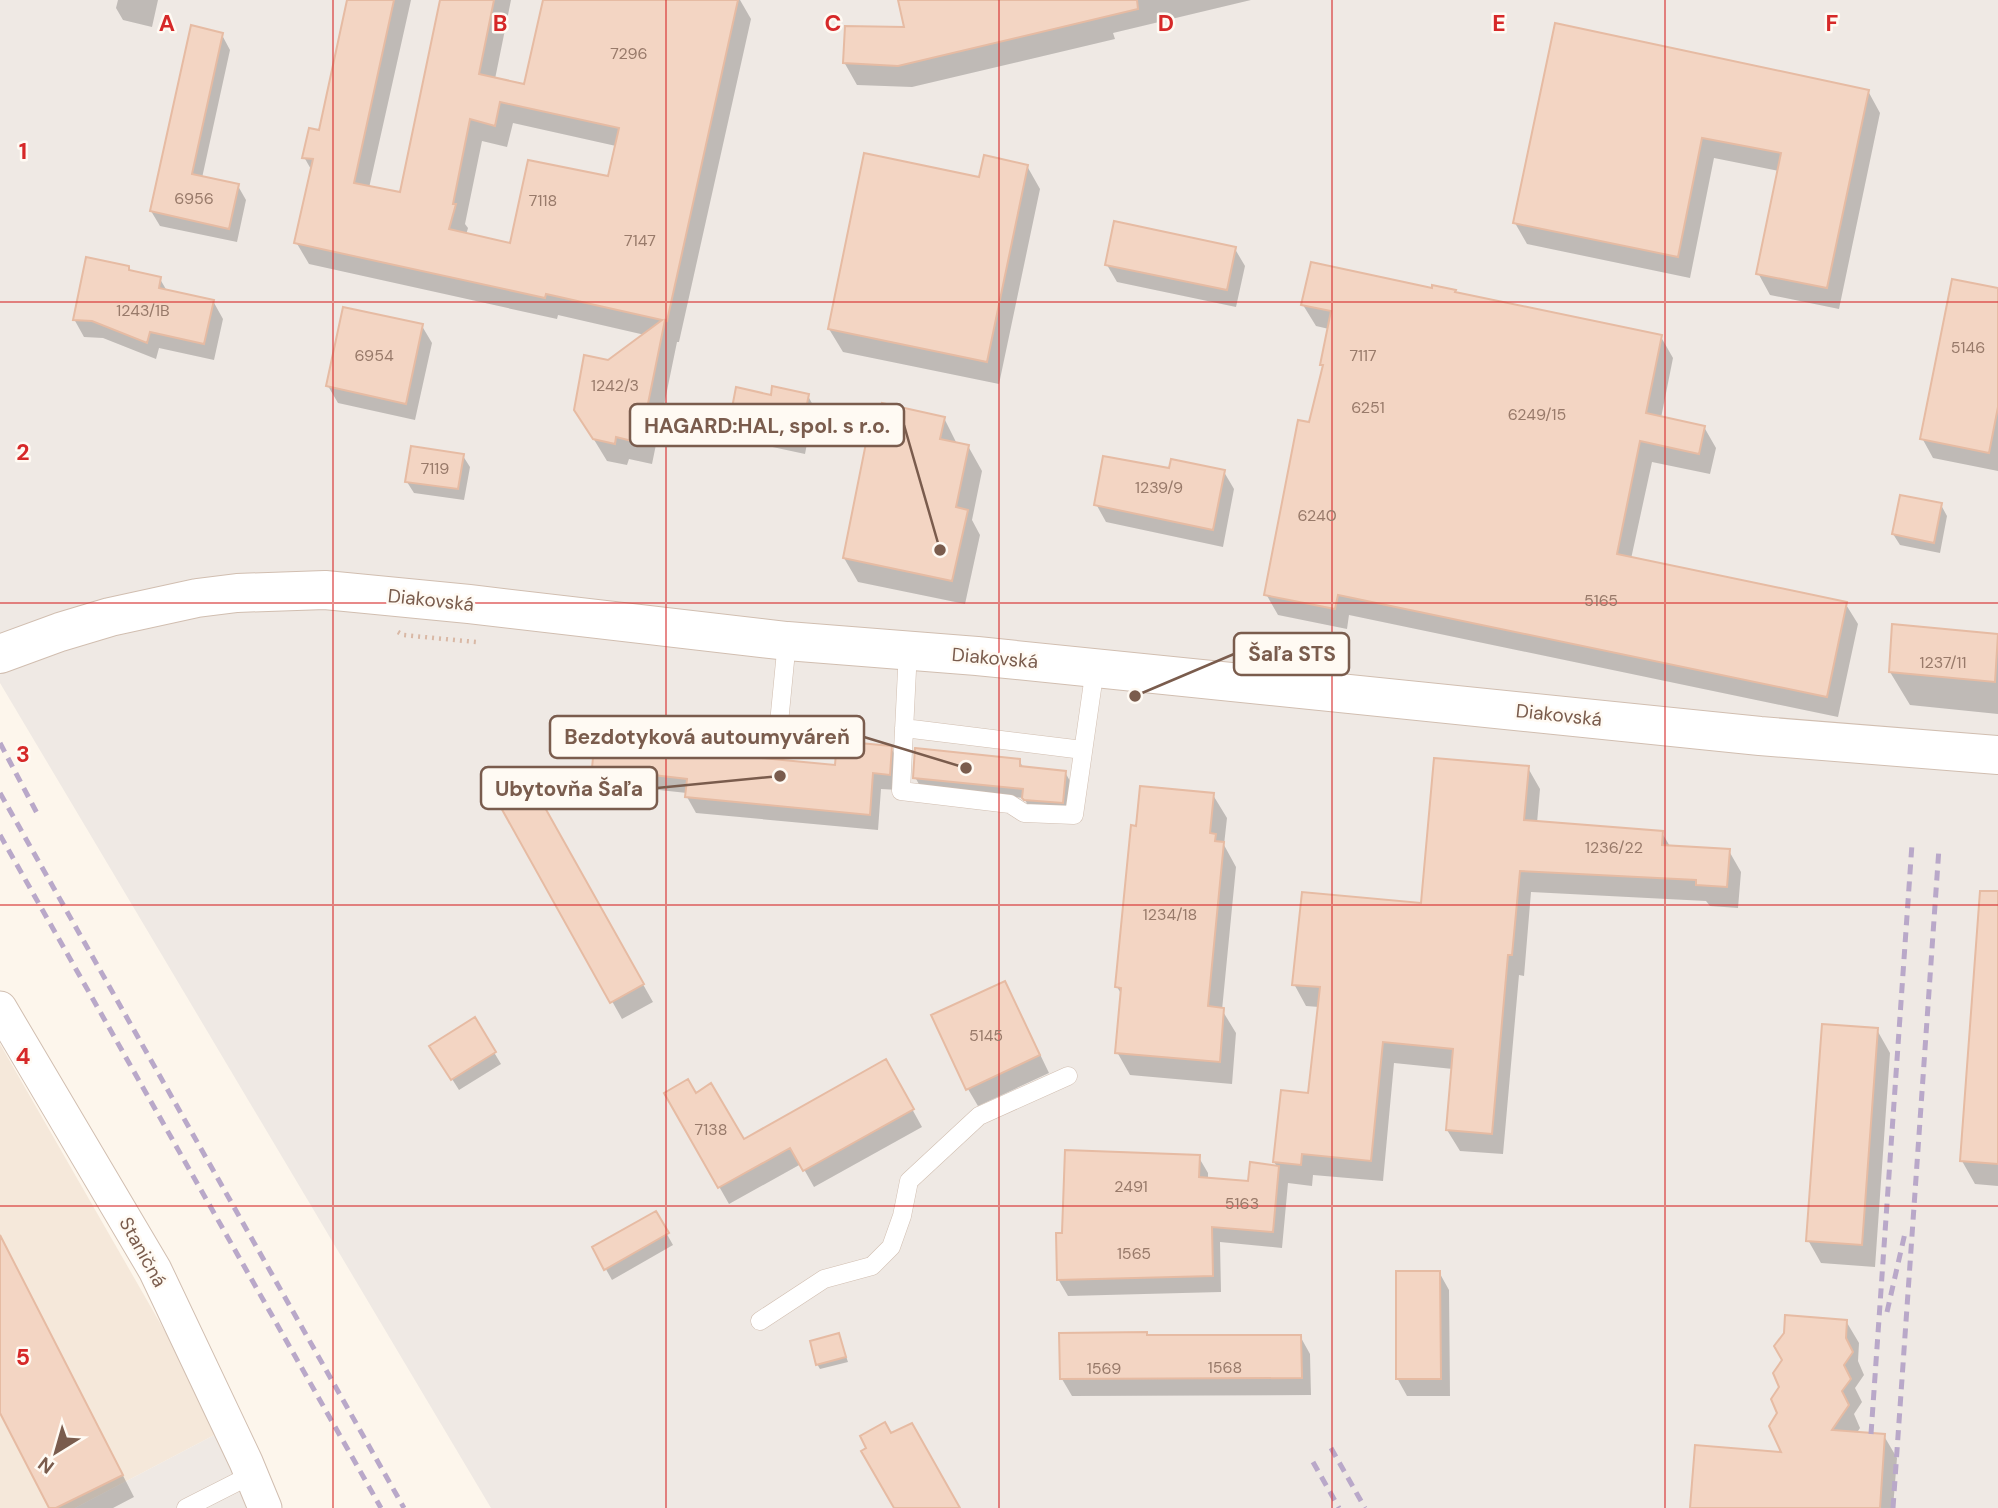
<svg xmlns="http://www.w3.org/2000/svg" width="1998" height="1508" font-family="'DM Sans',sans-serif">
	<rect width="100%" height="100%" fill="#fdf6ec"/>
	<path fill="#f5e8da" d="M0,1044L222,1431L75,1508H0Z"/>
	<path fill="#efe9e4" d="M0,0H1998V1508H491L0,683Z
		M222,1431L253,1508H75Z"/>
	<path fill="#0003" fill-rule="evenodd" d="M118,0H158L152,27L123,20L116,8Z
		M349,0H411L369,188L401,194L442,0H511L495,79L526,86L545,0H740L751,19L679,342H677L652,464L629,459L627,465L607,461L576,410L609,362L645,335L558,315L557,319L309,264L296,242L312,171L304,157L320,133ZM513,123L616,146L609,179L511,245L466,235L468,228L465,224L482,141L507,147Z
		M900,0H1251L1113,33L1115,39L912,87L857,85L844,62L906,29Z
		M1556,25L1868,91L1880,113L1839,309L1770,295L1758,273L1779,171L1714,158L1690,278L1527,244L1515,223Z
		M222,35L230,50L202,178L238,186L246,200L237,242L160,226L151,211Z
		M1027,166L1040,189L999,384L843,352L829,329Z
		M1235,249L1245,266L1236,307L1117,282L1107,265Z
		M128,268L131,272L160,279L167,291L213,301L223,319L214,360L159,348L156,359L103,338L84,337L74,319Z
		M1998,289V471L1933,458L1922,438Z
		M1456,294L1661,337L1673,358L1661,418L1704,427L1716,448L1710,474L1652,462L1631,559L1845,603L1858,624L1838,717L1349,615L1347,629L1278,615L1266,594L1310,424L1324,368L1322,364L1329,329L1316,326L1303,305Z
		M422,326L432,343L415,420L338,403L328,386Z
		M808,396L814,407L805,454L736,439L729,428L772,397Z
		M944,418L957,444L968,446L982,471L972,520L980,535L965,604L858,582L844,558L879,427Z
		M463,456L470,467L464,500L414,493L407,482Z
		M1171,470L1224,472L1234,489L1223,547L1106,522L1096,504Z
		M1941,505L1947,516L1940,553L1900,545L1893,534Z
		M1894,626L1998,636V714L1910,705L1890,672Z
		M730,733L740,748L739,758L837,767L891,748L900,764L899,790L881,789L878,830L696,813L687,797V793L603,784L594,768Z
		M1019,760L1024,769L1065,772L1071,783L1068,813L1030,809L1024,798L921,788L915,777Z
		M1528,768L1540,789L1537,823L1662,833L1671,848L1729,851L1741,872L1738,908L1710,906L1706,901L1531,892L1524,976L1519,975L1503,1154L1460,1151L1447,1130L1453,1069L1394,1063L1383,1181L1313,1175L1312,1186L1288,1183L1282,1248L1220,1242L1221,1292L1068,1296L1058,1279L1064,1235L1198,1156L1208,1173V1179L1250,1183L1278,1168L1274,1162L1310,1095L1319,1007L1306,1006L1294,984L1423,905Z
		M529,783L653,1002L622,1019L493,789Z
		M1213,795L1227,818L1224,845L1236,867L1222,1010L1236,1033L1232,1084L1130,1075L1117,1052L1122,995L1117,987L1138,828Z
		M1998,898V1186L1975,1184L1962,1161Z
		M1014,1000L1049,1073L978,1106L968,1089Z
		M474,1019L501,1064L459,1090L438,1057Z
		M1877,1030L1890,1053L1875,1267L1821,1263L1808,1240Z
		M886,1062L922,1127L814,1187L801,1164L729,1204L666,1093L695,1095L743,1142Z
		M655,1213L673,1245L612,1280L594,1248Z
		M0,1265L24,1282L134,1497L113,1508H51L0,1409Z
		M1439,1272L1449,1290L1450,1396H1407L1397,1378Z
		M1846,1321L1859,1343L1858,1361L1864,1375L1855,1388L1862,1402L1854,1414L1860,1428L1856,1434L1884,1436L1897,1458L1893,1508H1692L1784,1454Z
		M1061,1334L1148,1337L1300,1336L1310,1354L1311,1395L1072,1396L1062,1379Z
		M839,1335L848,1362L820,1369L817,1364Z"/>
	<path fill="#f3d5c3" stroke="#e6bba3" stroke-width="2" fill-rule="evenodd" d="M347,0H394L354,183L400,192L440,0H494L479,74L524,84L543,0H738L667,321L665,320L640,443L616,437L615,444L593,439L574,410L584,355L608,360L662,320L546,294L545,298L294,243L313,159L302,158L309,128L319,130ZM500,102L619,128L608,176L528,160L510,243L449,229L456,204H453L470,119L495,126Z
		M898,0H1137L1138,9L898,66L843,63L845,26L904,27Z
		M1555,23L1869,90L1827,288L1756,274L1781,153L1702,138L1678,257L1513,223Z
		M191,25L223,33L192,174L239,184L229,229L150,211Z
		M864,153L979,177L984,155L1028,165L987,362L828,329Z
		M1114,221L1236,247L1227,290L1105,265Z
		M86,257L129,266V270L161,277L159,288L214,300L204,344L150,332L147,343L92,321L73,320Z
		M1311,262L1432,288V285L1456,290L1455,292L1662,335L1646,413L1705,426L1699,454L1640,441L1617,554L1847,602L1827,697L1338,595L1335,609L1264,595L1298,420L1309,422L1323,365H1320L1331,311L1301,305Z
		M1952,279L1998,288V407L1989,453L1920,439Z
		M343,307L423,324L406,404L326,386Z
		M772,386L809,394L799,444L728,429L736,387L771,395Z
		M882,403L945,417L940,439L969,445L956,507L968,510L952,581L843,558L870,423L877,425Z
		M411,446L464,454L458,489L405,482Z
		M1103,456L1169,468L1171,459L1225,470L1213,530L1094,505Z
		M1900,495L1942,503L1934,543L1892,534Z
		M1892,624L1998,634L1995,682L1889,672Z
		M597,717L732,731L729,755L835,765L837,741L892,746L890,775L873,773L870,815L685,797L687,779L592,768Z
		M915,748L1020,759V766L1066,771L1063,803L1024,800L1022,798L1023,789L913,778Z
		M1434,758L1529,766L1524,820L1663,831L1662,845L1730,849L1727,887L1696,885V880L1520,871L1512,955H1508L1492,1134L1446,1130L1453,1049L1383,1042L1371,1161L1302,1154L1301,1165L1273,1162L1281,1090L1308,1093L1320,987L1292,985L1302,892L1421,903Z
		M530,781L644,984L610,1003L490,788Z
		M1140,786L1214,793L1210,833L1216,834L1215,841L1224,842L1208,1006L1224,1008L1220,1062L1115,1053L1121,988L1115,987L1131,825L1136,826Z
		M1980,891H1998V1164L1960,1161Z
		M1005,981L1040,1055L966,1090L931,1015Z
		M475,1017L496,1052L451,1080L429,1046Z
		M1822,1024L1878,1028L1862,1245L1806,1241Z
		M886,1059L914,1109L803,1171L790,1148L718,1188L664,1093L688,1079L696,1093L711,1083L744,1139Z
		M1065,1150L1200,1155L1199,1177L1248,1181L1250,1162L1279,1166L1273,1232L1212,1227L1213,1276L1057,1280L1056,1233H1062Z
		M656,1211L669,1233L604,1270L592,1247Z
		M0,1235L123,1475L56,1508H49L0,1413Z
		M1396,1271H1440L1441,1379H1396Z
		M1785,1315L1847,1320L1846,1338L1853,1352L1844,1365L1851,1379L1842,1391L1849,1405L1832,1430L1885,1434L1880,1508H1690L1695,1445L1781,1452L1769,1426L1777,1413L1771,1399L1779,1387L1773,1373L1782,1360L1774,1346L1784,1333Z
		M1147,1332V1335H1301L1302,1378L1060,1379L1059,1333Z
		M839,1333L846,1357L816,1365L810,1341Z
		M885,1422L891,1433L912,1423L960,1508H894L861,1451L866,1448L860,1436Z"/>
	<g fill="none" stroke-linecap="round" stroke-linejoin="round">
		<g stroke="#d1beb0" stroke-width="19">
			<path id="service" d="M908,650L901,791L1010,804L1024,813L1074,815L1095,668
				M779,723L787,641
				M904,728L1083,750
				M760,1321L824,1279L872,1266L891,1247L902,1216L909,1181L979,1116L1068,1076
				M186,1508L251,1475"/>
		</g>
		<g stroke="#d1beb0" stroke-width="35">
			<path id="minor" d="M0,1008L155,1270L246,1462L265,1508"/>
		</g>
		<g stroke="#d1beb0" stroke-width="40">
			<path id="tertiary" d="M0,654L60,632L110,617L197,598L237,593L325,590L469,604L787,641L977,656L1760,736L1998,755"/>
		</g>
		<path stroke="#d9b8a5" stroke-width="4.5" stroke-dasharray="2 5" stroke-linecap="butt" d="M398,632L403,635L476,642"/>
		<use href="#service" stroke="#fff" stroke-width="18"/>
		<use href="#minor" stroke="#fff" stroke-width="33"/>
		<use href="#tertiary" stroke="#fff" stroke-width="38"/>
		<path stroke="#b9a8c9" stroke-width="5" stroke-dasharray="10 7" stroke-linecap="butt" d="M0,743L39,817
			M0,793L404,1508
			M0,835L381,1508
			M1887,1312L1905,1233
			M1871,1434L1912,844
			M1331,1448L1365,1508
			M1313,1462L1339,1508
			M1893,1508L1939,848"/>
	</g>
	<path fill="none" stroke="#d62828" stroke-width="2" stroke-opacity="0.55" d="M333,0V1508M666,0V1508M999,0V1508M1332,0V1508M1665,0V1508M0,302H1998M0,603H1998M0,905H1998M0,1206H1998"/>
	<g text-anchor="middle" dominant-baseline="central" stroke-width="5" stroke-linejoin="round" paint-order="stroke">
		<g font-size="16" fill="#987a6a">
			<text x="629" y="53">7296</text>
			<text x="194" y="198">6956</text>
			<text x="543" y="200">7118</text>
			<text x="640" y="240">7147</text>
			<text x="143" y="310">1243/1B</text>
			<text x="1968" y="347">5146</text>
			<text x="374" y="355">6954</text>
			<text x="1363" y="355">7117</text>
			<text x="615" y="385">1242/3</text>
			<text x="1368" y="407">6251</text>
			<text x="1537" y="414">6249/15</text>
			<text x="435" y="468">7119</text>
			<text x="1159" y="487">1239/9</text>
			<text x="1317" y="515">6240</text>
			<text x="1601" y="600">5165</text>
			<text x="1943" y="662">1237/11</text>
			<text x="1614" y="847">1236/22</text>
			<text x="1170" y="914">1234/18</text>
			<text x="986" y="1035">5145</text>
			<text x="711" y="1129">7138</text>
			<text x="1131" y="1186">2491</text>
			<text x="1242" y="1203">5163</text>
			<text x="1134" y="1253">1565</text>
			<text x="1225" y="1367">1568</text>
			<text x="1104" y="1368">1569</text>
		</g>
		<g font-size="19" fill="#7a5c4d" stroke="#fffaf3">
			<text transform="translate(431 600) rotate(6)">Diakovská</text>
			<text transform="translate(995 658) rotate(5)">Diakovská</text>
			<text transform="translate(1559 715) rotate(6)">Diakovská</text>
			<text transform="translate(143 1252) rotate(61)">Staničná</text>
		</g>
	</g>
	<g font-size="23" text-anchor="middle" font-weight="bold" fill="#d62828" stroke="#fffaf3" stroke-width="5" stroke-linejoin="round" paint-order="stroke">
		<text x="167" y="31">A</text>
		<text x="500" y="31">B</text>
		<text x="833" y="31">C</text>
		<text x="1166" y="31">D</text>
		<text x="1499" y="31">E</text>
		<text x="1832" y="31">F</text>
		<text x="23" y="159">1</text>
		<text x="23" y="460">2</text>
		<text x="23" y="762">3</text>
		<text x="23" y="1064">4</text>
		<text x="23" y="1365">5</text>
	</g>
	<path fill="none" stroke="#7a5c4d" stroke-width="2.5" d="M940 550L904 425M1135 696L1234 654M966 768L864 737M780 776L657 788"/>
	<g fill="#7a5c4d" stroke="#fffaf3" stroke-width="2.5">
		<circle cx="940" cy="550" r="7"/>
		<circle cx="1135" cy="696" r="7"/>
		<circle cx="966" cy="768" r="7"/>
		<circle cx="780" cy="776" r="7"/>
	</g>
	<g fill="#fffaf3" stroke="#7a5c4d" stroke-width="2.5">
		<rect x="630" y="404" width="274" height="42" rx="7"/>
		<rect x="1234" y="633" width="115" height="42" rx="7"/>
		<rect x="550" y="716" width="314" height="42" rx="7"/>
		<rect x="481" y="767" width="176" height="42" rx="7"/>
	</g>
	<g font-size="21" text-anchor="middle" font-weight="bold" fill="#7a5c4d">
		<text x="767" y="433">HAGARD:HAL, spol. s r.o.</text>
		<text x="1292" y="661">Šaľa STS</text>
		<text x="707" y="744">Bezdotyková autoumyváreň</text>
		<text x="569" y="796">Ubytovňa Šaľa</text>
	</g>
	<g transform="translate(56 1452) rotate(217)" stroke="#fffaf3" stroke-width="5" paint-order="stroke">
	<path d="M0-5L12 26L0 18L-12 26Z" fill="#7a5c4d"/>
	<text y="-10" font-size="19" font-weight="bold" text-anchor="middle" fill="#7a5c4d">N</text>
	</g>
</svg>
